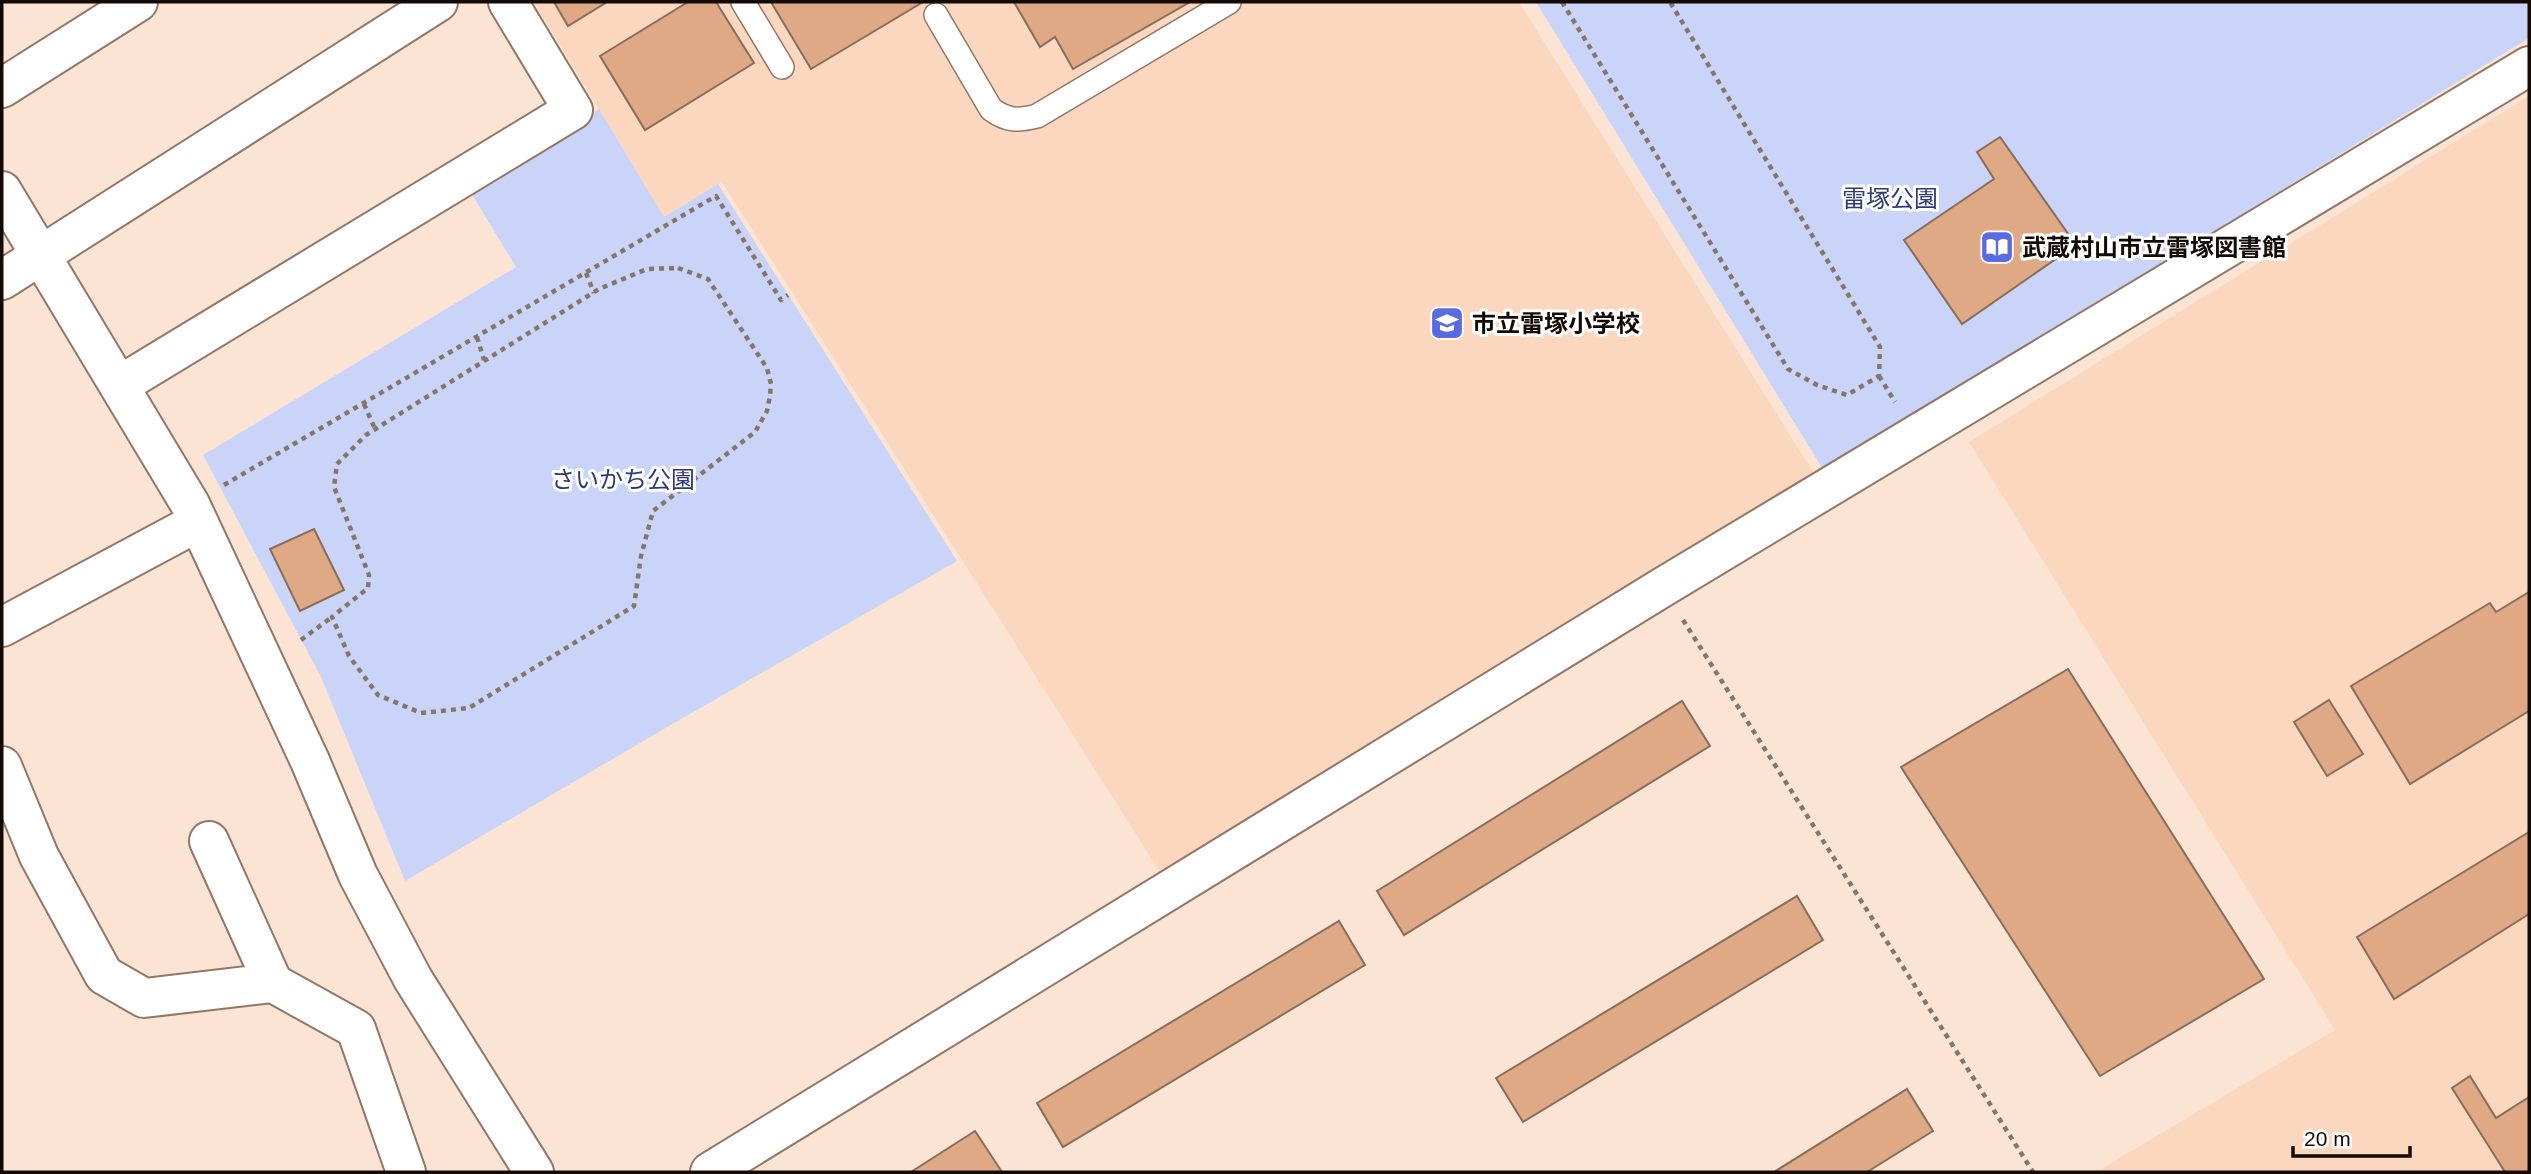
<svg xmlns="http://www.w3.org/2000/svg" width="2531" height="1174" font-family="Arial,'Noto Sans JP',sans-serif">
	<rect width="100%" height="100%" fill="#fce4d5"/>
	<path fill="#fbd7bf" d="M534,2H1519L1815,475L1160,872L722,182L664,217Z
		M2529,96V1172H2096L2335,1030L1969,442Z"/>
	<path fill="#cad4f8" d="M1536,2H2529V38L1824,471Z
		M599,109L664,217L718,184L957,561L669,726L405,881L321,677L203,455L516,267L471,193Z"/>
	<path fill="#e0a985" stroke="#876d5b" stroke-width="2" d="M554,2H607L568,26Z
		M688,2H716L754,63L645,130L600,56Z
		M771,2H923L811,69Z
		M1014,2H1190L1073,69L1055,37L1040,47Z
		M2000,137L2076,245L1962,324L1904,240L1994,179L1977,152Z
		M314,529L344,590L300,611L270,549Z
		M2529,592V711L2410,784L2351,686L2490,603L2496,612Z
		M2068,669L2264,979L2100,1076L1901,767Z
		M2329,700L2363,754L2327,776L2294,722Z
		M1682,701L1710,746L1404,935L1377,891Z
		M2529,832V914L2394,999L2357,937Z
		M1797,896L1823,940L1523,1122L1496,1078Z
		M1339,921L1365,965L1063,1147L1037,1103Z
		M2470,1076L2496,1118L2529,1097V1172H2505L2452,1088Z
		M1907,1089L1933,1131L1867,1172H1774Z
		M975,1131L1002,1172H911Z"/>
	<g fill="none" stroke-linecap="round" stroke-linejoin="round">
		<g stroke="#927766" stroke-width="26">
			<path id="lane" d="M743,2L782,67
				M936,15L991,109C1007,121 1018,121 1037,116L1229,2"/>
		</g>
		<g stroke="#927766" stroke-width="42">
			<path id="street" d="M2,88L138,2
				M2,191L190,504L310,761L358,875L413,979L534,1172
				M2,280L438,2
				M120,385L573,110L508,2
				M2,627L198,522
				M2,766L39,856L104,975L144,998L273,983L356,1029L406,1172
				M209,841L273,983"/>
		</g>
		<g stroke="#927766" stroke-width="42">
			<path id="secondary" d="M710,1172L1663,587L2529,66"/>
		</g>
		<path stroke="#85756b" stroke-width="4.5" stroke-dasharray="5 5" stroke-linecap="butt" d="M1562,2L1788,369L1817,385L1847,395L1879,376L1880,347L1670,2
			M678,268L708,279L767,368L771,384L770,396L767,411L755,432L653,511L641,556L634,606L469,708L421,713L378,695L349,656L332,617L368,588L369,575L334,487L337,464L366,435L599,289L647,269Z
			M586,273L594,293
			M477,337L484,360
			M1879,376L1895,402
			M364,404L375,429
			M224,485L716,196L781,300L788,295
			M1683,620L2033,1172
			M301,640L332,617"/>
		<use href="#lane" stroke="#fff" stroke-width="23"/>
		<use href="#street" stroke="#fff" stroke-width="38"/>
		<use href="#secondary" stroke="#fff" stroke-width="38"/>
	</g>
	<defs>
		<g id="library-square" transform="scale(1.75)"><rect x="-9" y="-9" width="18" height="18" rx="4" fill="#5a6be2" stroke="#fff"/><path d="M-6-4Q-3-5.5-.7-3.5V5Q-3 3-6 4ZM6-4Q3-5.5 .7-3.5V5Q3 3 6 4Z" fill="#fff"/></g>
		<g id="school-square" transform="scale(1.75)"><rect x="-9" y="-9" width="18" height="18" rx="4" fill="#5a6be2" stroke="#fff"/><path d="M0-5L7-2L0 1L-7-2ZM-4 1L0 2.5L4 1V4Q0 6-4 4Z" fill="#fff"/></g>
	</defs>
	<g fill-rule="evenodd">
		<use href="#library-square" x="1997" y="247"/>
		<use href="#school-square" x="1447" y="323"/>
	</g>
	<g text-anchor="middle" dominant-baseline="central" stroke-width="6" stroke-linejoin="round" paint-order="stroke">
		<g font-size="24" fill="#2f397a" stroke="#fff">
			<text x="1890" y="198">雷塚公園</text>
			<text x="623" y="479">さいかち公園</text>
		</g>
		<g font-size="24" font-weight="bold" fill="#130a05" stroke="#fff" text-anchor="start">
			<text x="2022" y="247">武蔵村山市立雷塚図書館</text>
			<text x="1472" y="323">市立雷塚小学校</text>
		</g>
	</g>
	<rect width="2531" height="1174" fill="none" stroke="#130a05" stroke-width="7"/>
	<path d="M2293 1146v10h117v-10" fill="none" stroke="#130a05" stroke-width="3.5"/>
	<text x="2304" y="1146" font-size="21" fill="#130a05" stroke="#ffffff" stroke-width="5" paint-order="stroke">20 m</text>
</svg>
